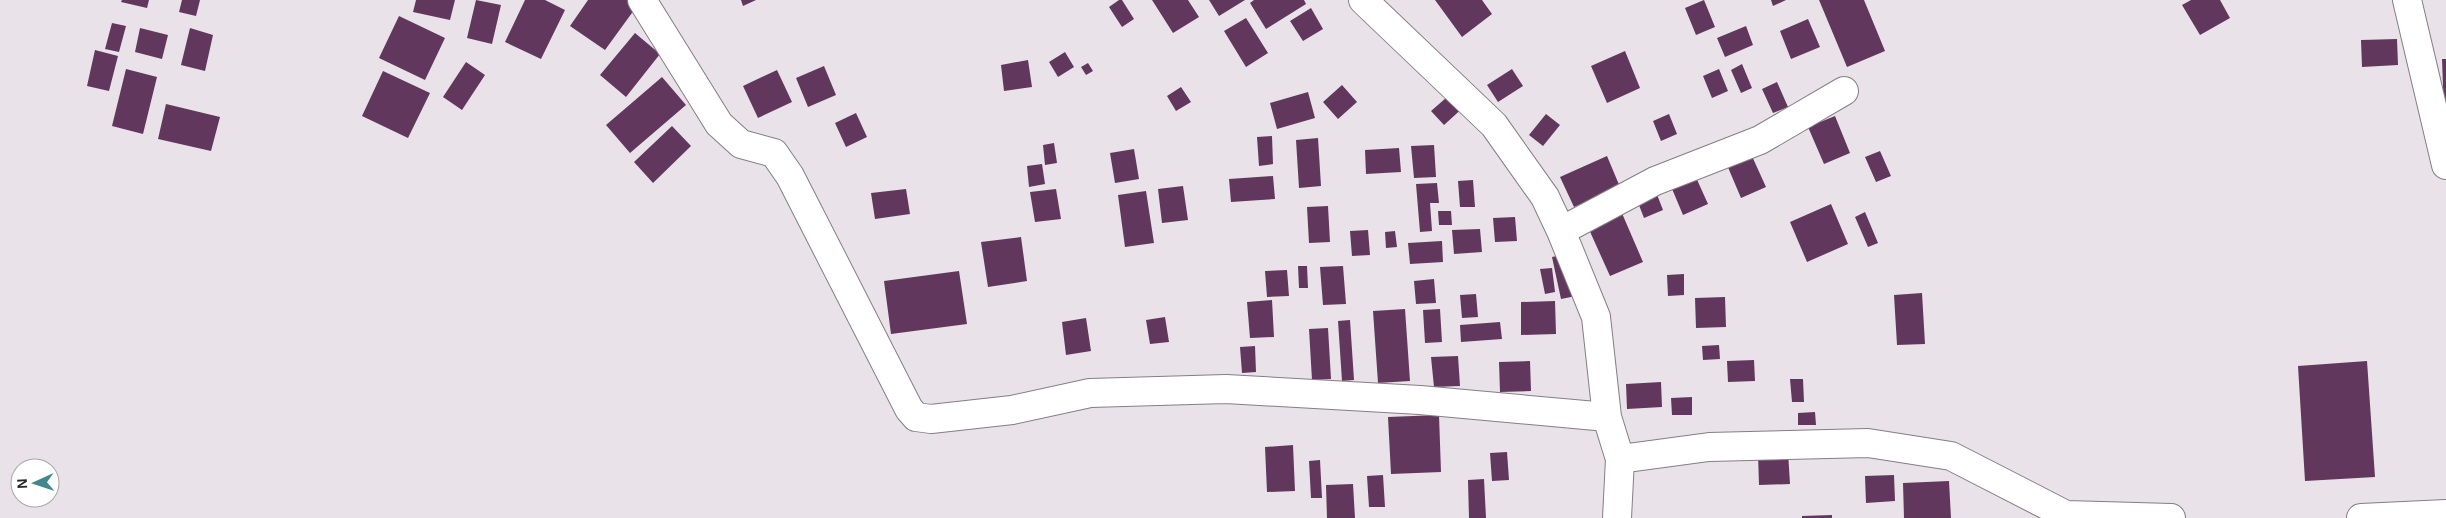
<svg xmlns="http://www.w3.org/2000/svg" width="2446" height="518" font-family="Helvetica,sans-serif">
	<rect width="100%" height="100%" fill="#e9e2e8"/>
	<path fill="#62375d" d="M122,0H149L147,8L121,2Z
		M182,0H200L196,16L179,12Z
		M416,0H455L450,20L413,12Z
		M476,0L501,5L492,44L467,38Z
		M525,0H545L565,10L541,59L505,42Z
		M588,0H629L637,6L605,50L570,26Z
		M741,0H756L743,6Z
		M1119,0H1122L1134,19L1122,27L1109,7Z
		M1152,0H1188L1199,17L1173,33Z
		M1209,0H1245L1219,16Z
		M1254,0H1304L1306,4L1266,29L1250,3Z
		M1435,0H1482L1492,14L1462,37Z
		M1704,0L1715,27L1696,35L1685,8Z
		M1771,0H1786L1773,6Z
		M1819,0H1864L1885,51L1847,67Z
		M2191,0H2220L2230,18L2200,35L2182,5Z
		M1311,8L1323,29L1303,41L1290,21Z
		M399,16L445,38L425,80L379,58Z
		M1246,18L1268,53L1246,67L1224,31Z
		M1808,19L1820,47L1791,59L1780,31Z
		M112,23L126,26L119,52L105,49Z
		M1746,26L1753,45L1725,57L1717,38Z
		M140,28L168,35L162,59L135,52Z
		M190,28L213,35L205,71L181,65Z
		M635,33L660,54L626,97L600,75Z
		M2397,39L2398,65L2362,67L2361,40Z
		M95,50L118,56L109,91L87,86Z
		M1625,51L1640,88L1607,103L1591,66Z
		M1065,52L1074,67L1058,77L1049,62Z
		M2442,59H2446V113H2444Z
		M1028,60L1032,87L1004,91L1001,65Z
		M466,62L485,75L462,110L443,97Z
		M1088,63L1093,71L1086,75L1081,67Z
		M1742,64L1752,88L1741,93L1731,70Z
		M824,66L836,95L808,107L796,78Z
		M126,69L157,77L143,134L112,126Z
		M1512,69L1523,86L1498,102L1487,85Z
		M1719,69L1728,91L1712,98L1703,76Z
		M777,70L792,102L758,118L743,86Z
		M383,71L430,93L408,138L362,116Z
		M662,77L686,105L630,153L606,125Z
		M1777,82L1788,107L1773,113L1762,89Z
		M1342,85L1357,102L1338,119L1323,102Z
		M1181,87L1191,102L1176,111L1167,96Z
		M1454,91L1466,105L1444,125L1431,111Z
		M1308,92L1315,118L1277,129L1270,103Z
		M166,104L220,117L211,151L158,139Z
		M856,113L867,137L846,147L835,123Z
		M1546,114L1560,125L1543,146L1529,135Z
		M1669,114L1677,134L1661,141L1653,121Z
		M1835,116L1850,153L1824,164L1808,127Z
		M672,126L691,146L653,183L634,162Z
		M1272,136L1273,164L1259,166L1257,137Z
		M1318,138L1321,186L1299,188L1296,140Z
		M1054,143L1057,163L1045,165L1043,145Z
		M1434,145L1436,177L1414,178L1411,146Z
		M1399,148L1401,172L1366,174L1365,150Z
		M1134,149L1139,179L1115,183L1110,153Z
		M1880,151L1891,176L1876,182L1865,157Z
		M1751,154L1766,187L1741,198L1727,165Z
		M1607,156L1620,187L1574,207L1560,177Z
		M1042,164L1045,184L1029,187L1027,166Z
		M1694,173L1708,204L1683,215L1670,184Z
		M1273,176L1275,199L1231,202L1229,179Z
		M1473,180L1475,207H1460L1458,181Z
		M1437,183L1439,203H1430L1432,231L1420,232L1416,184Z
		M1183,186L1188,220L1162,223L1158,189Z
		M906,189L910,214L875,219L871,193Z
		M1056,189L1061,219L1035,222L1030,192Z
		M1146,191L1154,243L1125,247L1118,195Z
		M1656,192L1663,210L1644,218L1637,200Z
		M1831,204L1848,244L1807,262L1790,222Z
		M1328,206L1330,242L1309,243L1307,207Z
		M1438,211H1451L1452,225H1439Z
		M1621,211L1643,262L1610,276L1587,225Z
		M1865,212L1878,243L1868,247L1855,217Z
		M1515,217L1517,241L1495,242L1493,218Z
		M1480,229L1482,252L1454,254L1452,230Z
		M1368,230L1370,255L1352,256L1350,231Z
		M1395,231L1397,247L1386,248L1385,232Z
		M1021,237L1027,281L988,287L981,242Z
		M1442,241L1443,262L1410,264L1408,243Z
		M1567,254L1576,296L1561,299L1552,257Z
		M1298,266H1307L1308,288H1299Z
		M1343,266L1346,304L1323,305L1320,267Z
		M1552,268L1555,292L1545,294L1540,269Z
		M1287,270L1289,296L1267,297L1265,271Z
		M959,271L967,324L891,334L884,281Z
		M1684,274V295L1668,296L1667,275Z
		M1434,279L1436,303L1416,304L1414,281Z
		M1922,293L1925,344L1897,345L1894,295Z
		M1476,294L1478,317L1462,318L1460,295Z
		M1725,297L1726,327L1696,328L1695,298Z
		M1272,300L1274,337L1250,338L1247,302Z
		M1555,301L1556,334L1521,335V302Z
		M1405,309L1410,381L1378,383L1373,311Z
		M1440,309L1442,342L1425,343L1423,310Z
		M1165,317L1169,342L1150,344L1146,320Z
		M1086,318L1091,351L1066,355L1062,322Z
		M1350,320L1354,380L1342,381L1338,321Z
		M1500,322L1502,339L1461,342L1460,325Z
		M1328,328L1331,379L1312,380L1309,329Z
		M1719,345L1720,359L1703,360L1702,346Z
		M1255,346L1256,372L1242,373L1240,347Z
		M1458,356L1460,386L1434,387L1431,357Z
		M1754,360L1755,381L1728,382L1727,361Z
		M1530,361L1531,391L1500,392L1499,362Z
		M2367,361L2375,477L2305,481L2298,366Z
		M1790,379H1803L1804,402H1792Z
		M1661,382L1662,407L1627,409L1626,384Z
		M1692,397V415H1672L1671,398Z
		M1815,412L1816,425H1798V413Z
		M1439,415L1441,472L1391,474L1388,417Z
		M1293,445L1295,491L1267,492L1265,447Z
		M1507,452L1509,480L1492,481L1490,453Z
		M1788,452L1790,484L1759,485L1758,453Z
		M1320,460L1322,498H1311L1309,461Z
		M1383,475L1385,507H1369L1367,476Z
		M1894,475L1895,501L1866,503L1865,476Z
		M1484,479L1486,518H1469L1468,480Z
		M1949,481L1951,518H1904L1903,483Z
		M1353,484L1355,518H1327L1326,485Z
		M1832,515V518H1802V516Z"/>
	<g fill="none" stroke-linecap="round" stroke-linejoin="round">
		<g stroke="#857e84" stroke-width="30">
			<path id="minor" d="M642,0L719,124L741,144L774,153L790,176L909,409L916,417L931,419L1012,410L1090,393L1226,389L1420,400L1607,417L1620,459
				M1363,0L1494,125L1545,197L1561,231L1596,317L1607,417
				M2407,0L2446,165
				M1561,231L1655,181L1760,140L1844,91
				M1617,518L1620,459L1709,447L1868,443L1951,456L2066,515L2171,518
				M2361,518L2446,514"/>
		</g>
		<use href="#minor" stroke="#fff" stroke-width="28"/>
	</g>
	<g transform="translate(35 483) rotate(267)"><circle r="24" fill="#ffffff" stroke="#a9a8a9"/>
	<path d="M0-4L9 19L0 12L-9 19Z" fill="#41888e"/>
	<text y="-8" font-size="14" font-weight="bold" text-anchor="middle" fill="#292628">N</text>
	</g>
</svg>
